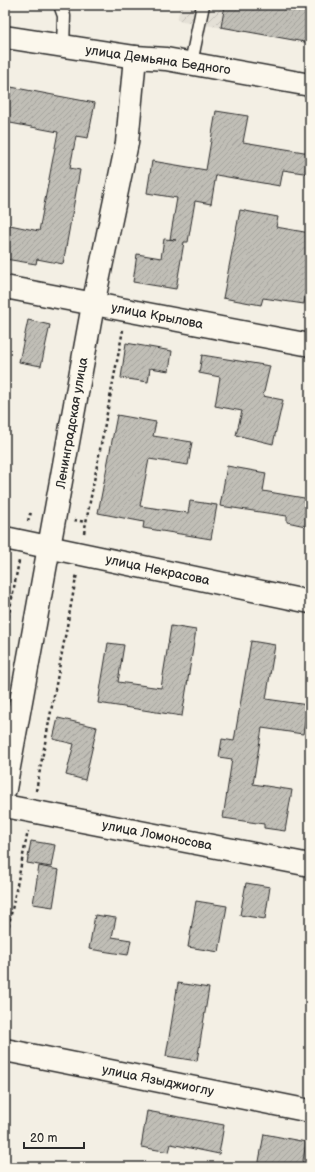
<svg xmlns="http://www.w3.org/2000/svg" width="315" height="1172" font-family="'Balsamiq Sans',sans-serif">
	<defs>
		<pattern id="industrial-furrows" width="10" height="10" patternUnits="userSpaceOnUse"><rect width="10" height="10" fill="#e4e0d6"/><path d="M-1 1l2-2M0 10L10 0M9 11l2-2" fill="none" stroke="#c4c0b8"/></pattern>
		<pattern id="building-hatch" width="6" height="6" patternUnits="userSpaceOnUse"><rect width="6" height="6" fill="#c0beb6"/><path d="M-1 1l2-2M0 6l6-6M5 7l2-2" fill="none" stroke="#a5a39d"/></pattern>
	</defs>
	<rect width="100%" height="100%" fill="#f3efe4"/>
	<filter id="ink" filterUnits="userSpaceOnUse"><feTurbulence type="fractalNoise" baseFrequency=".025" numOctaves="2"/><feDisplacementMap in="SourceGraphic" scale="8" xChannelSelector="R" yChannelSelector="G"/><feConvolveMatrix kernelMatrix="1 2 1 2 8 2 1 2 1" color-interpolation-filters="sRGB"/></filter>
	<g filter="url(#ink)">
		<path fill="url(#industrial-furrows)" d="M181,5H310V43L177,20Z"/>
		<path fill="url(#building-hatch)" stroke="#2b2b2b" d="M225,5H310V43L221,27Z
			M11,87L95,103L88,138L76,136L70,168L80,170L63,264L37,259L36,264L5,259V224L39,231L58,132L5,122Z
			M216,111L248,116L243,142L310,153V174L283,170L280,186L216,175L211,204L195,201L188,242H184L176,289L133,282L137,254L161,258L164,239L176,240L170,239L177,198L147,193L152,161L206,170Z
			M240,210L278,217L276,227L310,233V267L304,304L263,298L261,305L223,298Z
			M28,320L50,325L41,366L19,362Z
			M126,343L172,351L169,371L150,368L148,382L121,378Z
			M202,355L270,366L263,396L283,400L273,444L236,435L242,411L215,406L220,377L199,373Z
			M117,415L156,422L153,436L192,442L188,465L149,459L140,506L188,513L190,501L217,505L211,539L143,528L144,522L98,513Z
			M227,466L266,473L263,491L310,499V527L287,522V516L220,506Z
			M171,626L196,630L182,716L98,703L108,643L124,645L118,682L161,688Z
			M251,641L275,645L266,699L308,705L303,734L262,728L253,784L292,790L285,831L264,828V824L223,818L232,759L219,757L222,739L234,741Z
			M58,718L97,727L85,780L66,775L74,744L53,739Z
			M31,841L55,845L51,867L27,863Z
			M39,866L59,870L53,907L33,904Z
			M246,883L270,887L265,919L240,915Z
			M196,901L227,906L219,952L188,947Z
			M95,915L116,918L112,937L131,940L128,955L89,949Z
			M178,983L209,988L197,1061L166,1056Z
			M147,1111L224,1125L219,1154L171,1144L169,1152L141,1147Z
			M264,1134L306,1142L302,1167H258Z"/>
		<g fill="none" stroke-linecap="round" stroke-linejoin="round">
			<g stroke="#2b2b2b" stroke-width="15">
				<path id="lane" d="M60,5L64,16L63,47
					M191,63L203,5"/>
			</g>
			<g stroke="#2b2b2b" stroke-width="25">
				<g id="street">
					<path d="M135,57L166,59L310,85"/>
					<path id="s1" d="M5,287L310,345"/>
					<path id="s2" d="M5,538L310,602"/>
					<path id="s3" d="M5,806L310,865"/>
					<path id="s4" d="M5,1050L310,1111"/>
				</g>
			</g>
			<g stroke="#2b2b2b" stroke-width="25">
				<path id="secondary" d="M5,37L135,57L127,143L93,305L5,789"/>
			</g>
			<path stroke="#2b2b2b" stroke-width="2.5" stroke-dasharray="3 3" stroke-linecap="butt" d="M74,520L86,522
				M28,521L30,514L34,515
				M84,533L123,330
				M5,595L13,597
				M5,635L19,561
				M36,791L77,573
				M5,944L28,831"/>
			<use href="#lane" stroke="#fbf7ec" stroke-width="12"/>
			<use href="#street" stroke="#fbf7ec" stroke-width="22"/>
			<use href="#secondary" stroke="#fbf7ec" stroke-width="22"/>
		</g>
	</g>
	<g text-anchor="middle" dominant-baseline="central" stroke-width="3" stroke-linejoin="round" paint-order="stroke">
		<g font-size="13" fill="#2b2b2b" stroke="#fbf7ec">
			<text transform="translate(158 60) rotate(8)">улица Демьяна Бедного</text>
			<text stroke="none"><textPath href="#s1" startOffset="155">улица Крылова</textPath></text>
			<text transform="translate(72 423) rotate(-80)">Ленинградская улица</text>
			<text stroke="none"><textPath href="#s2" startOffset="156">улица Некрасова</textPath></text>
			<text stroke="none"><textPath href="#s3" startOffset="155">улица Ломоносова</textPath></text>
			<text stroke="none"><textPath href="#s4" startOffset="156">улица Языджиоглу</textPath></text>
		</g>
	</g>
	<rect width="315" height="1172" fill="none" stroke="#fbf7ec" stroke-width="20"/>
	<rect x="10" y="10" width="295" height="1152" fill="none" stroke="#2b2b2b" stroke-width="1.5" filter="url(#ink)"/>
	<path d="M24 1142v6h60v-6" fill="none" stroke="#2b2b2b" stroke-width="2"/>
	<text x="30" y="1142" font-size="12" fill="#2b2b2b" stroke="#fbf7ec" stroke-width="3" paint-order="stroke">20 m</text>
</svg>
